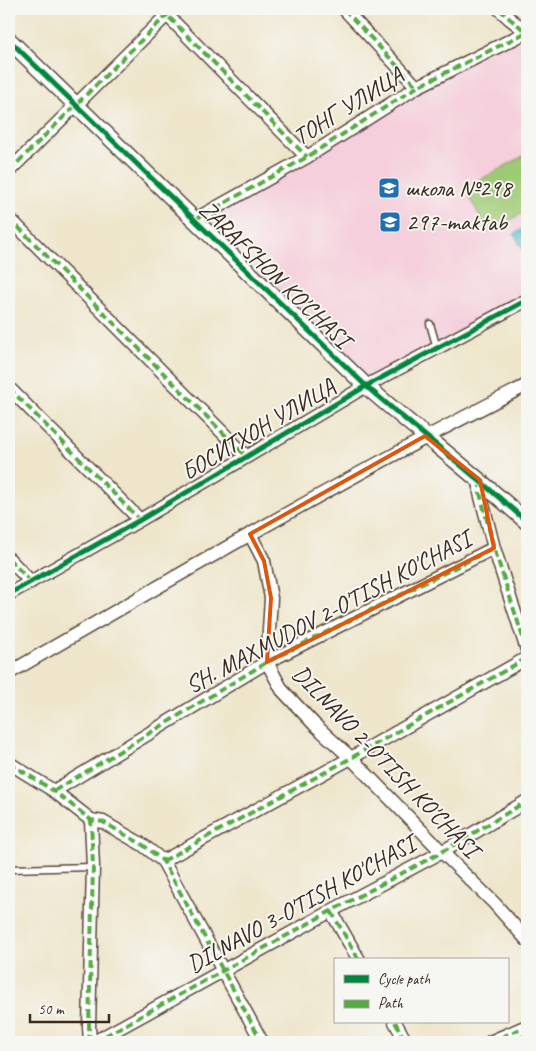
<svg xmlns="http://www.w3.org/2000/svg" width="536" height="1051" font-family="Caveat,sans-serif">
	<rect width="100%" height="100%" fill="#f6f6f2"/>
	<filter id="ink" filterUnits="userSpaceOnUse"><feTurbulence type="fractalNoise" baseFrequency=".02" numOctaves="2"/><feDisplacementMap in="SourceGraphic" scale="10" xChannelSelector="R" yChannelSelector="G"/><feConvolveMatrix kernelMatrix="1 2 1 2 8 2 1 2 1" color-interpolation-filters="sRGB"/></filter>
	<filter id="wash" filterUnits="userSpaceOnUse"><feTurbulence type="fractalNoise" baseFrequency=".0096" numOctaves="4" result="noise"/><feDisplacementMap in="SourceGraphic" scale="20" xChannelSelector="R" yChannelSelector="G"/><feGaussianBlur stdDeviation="1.12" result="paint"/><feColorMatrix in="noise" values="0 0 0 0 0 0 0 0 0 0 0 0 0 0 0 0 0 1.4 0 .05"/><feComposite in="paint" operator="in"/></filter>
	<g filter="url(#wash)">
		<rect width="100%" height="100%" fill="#eee5ca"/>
		<path fill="#f5cfdb" d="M527,32V300L366,386L194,220L417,87Z"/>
		<path fill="#9ec975" stroke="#6c7a4a" d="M527,154V211L488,232L465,188Z"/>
		<path fill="#43aec1" stroke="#3f6c70" d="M527,226V258L514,234Z"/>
	</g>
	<g filter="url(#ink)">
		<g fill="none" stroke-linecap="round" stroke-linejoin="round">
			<g stroke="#564638" stroke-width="9">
				<path id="service" d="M430,324L437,348
					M9,869L93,867"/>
			</g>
			<g stroke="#564638" stroke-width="15">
				<path id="minor" d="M161,9L307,157
					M344,9L417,87
					M499,9L510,19L527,32
					M9,171L173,9
					M9,218L246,456
					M194,220L307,157L417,87L527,32
					M9,388L140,520
					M480,480V493L494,548L527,650
					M250,534L264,561L271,598L267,662L282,690L314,724L351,758L442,852L494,903L527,940
					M9,559L31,582
					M9,594L140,520L366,386L527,300
					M9,673C180,574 351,474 527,385
					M9,763L54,791L91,820L103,822L143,845L163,861L262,1042
					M54,791L267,662L494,548
					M163,861L351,758L527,658
					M331,911L359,960
					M395,1022L406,1042
					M90,1042L89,1027L93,867L91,820
					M94,1042L331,911L442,852L527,801
					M490,1042L527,1026"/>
			</g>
			<g stroke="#564638" stroke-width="18">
				<path id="tertiary" d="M9,40L366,386C419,432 475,475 527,522"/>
			</g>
			<use href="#service" stroke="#fff" stroke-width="6"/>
			<use href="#minor" stroke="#fff" stroke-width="12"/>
			<use href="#tertiary" stroke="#fff" stroke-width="15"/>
			<path stroke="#55ab43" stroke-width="4" stroke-dasharray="8 4" stroke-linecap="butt" d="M161,9L307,157
				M344,9L417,87
				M499,9L510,19L527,32
				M9,171L173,9
				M9,218L246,456
				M194,220L307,157L417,87L527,32
				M9,388L140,520
				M480,480V493L494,548L527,650
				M9,559L31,582
				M9,763L54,791L91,820L103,822L143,845L163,861L262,1042
				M54,791L267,662L494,548
				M163,861L351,758L527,658
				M331,911L359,960
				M395,1022L406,1042
				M90,1042L89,1027L93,867L91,820
				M94,1042L331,911L442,852L527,801
				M490,1042L527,1026"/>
			<g stroke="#f6f6f2" stroke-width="8">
				<path id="cycleway" d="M9,40L366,386C419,432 475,475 527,522
					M9,594L140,520L366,386L527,300"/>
			</g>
			<use href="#cycleway" stroke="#00873e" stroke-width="5"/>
		</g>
	</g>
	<path fill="none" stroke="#df570d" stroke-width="4" stroke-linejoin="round" d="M425,436L480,480L494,548L267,662L271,598L264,561L250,534Z"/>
	<defs>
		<g id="school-square" transform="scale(1.125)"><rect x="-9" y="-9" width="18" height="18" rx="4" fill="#1f6fb2" stroke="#f6f6f2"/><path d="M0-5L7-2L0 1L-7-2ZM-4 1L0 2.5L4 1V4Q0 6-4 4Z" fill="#fff"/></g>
	</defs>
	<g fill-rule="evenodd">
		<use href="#school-square" x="389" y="188"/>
		<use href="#school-square" x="390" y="222"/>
	</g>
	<g text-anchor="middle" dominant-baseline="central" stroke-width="4" stroke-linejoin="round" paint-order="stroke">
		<g font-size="24" fill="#3b2a1e" stroke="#f6f6f2">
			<text transform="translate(348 106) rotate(-32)">ТОНГ УЛИЦА</text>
			<text transform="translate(275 274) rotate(44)">ZARAFSHON KO'CHASI</text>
			<text transform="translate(258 429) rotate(-31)">БОСИТХОН УЛИЦА</text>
			<text transform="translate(328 612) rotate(-28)">SH. MAXMUDOV 2-O'TISH KO'CHASI</text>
			<text transform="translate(386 761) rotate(46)">DILNAVO 2-O'TISH KO'CHASI</text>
			<text transform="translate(301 904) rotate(-29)">DILNAVO 3-O'TISH KO'CHASI</text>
		</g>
		<g font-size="24" fill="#3b2a1e" stroke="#f6f6f2" text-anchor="start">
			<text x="405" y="188">школа №298</text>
			<text x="406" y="222">297-maktab</text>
		</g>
	</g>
	<rect width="536" height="1051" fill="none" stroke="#f6f6f2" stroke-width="30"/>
	<rect x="334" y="958" width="175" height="65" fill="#f6f6f2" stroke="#aba49d"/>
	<rect x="344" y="975" width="25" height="8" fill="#00873e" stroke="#aba49d"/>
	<text x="378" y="984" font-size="15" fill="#3b2a1e">Cycle path</text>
	<rect x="344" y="1000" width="25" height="8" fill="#55ab43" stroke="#aba49d"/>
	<text x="378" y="1008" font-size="15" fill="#3b2a1e">Path</text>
	<path d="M30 1014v8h79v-8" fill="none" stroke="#3b2a1e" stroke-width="2.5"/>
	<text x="38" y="1014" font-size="15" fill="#3b2a1e" stroke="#f6f6f2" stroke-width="4" paint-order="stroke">50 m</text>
</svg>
